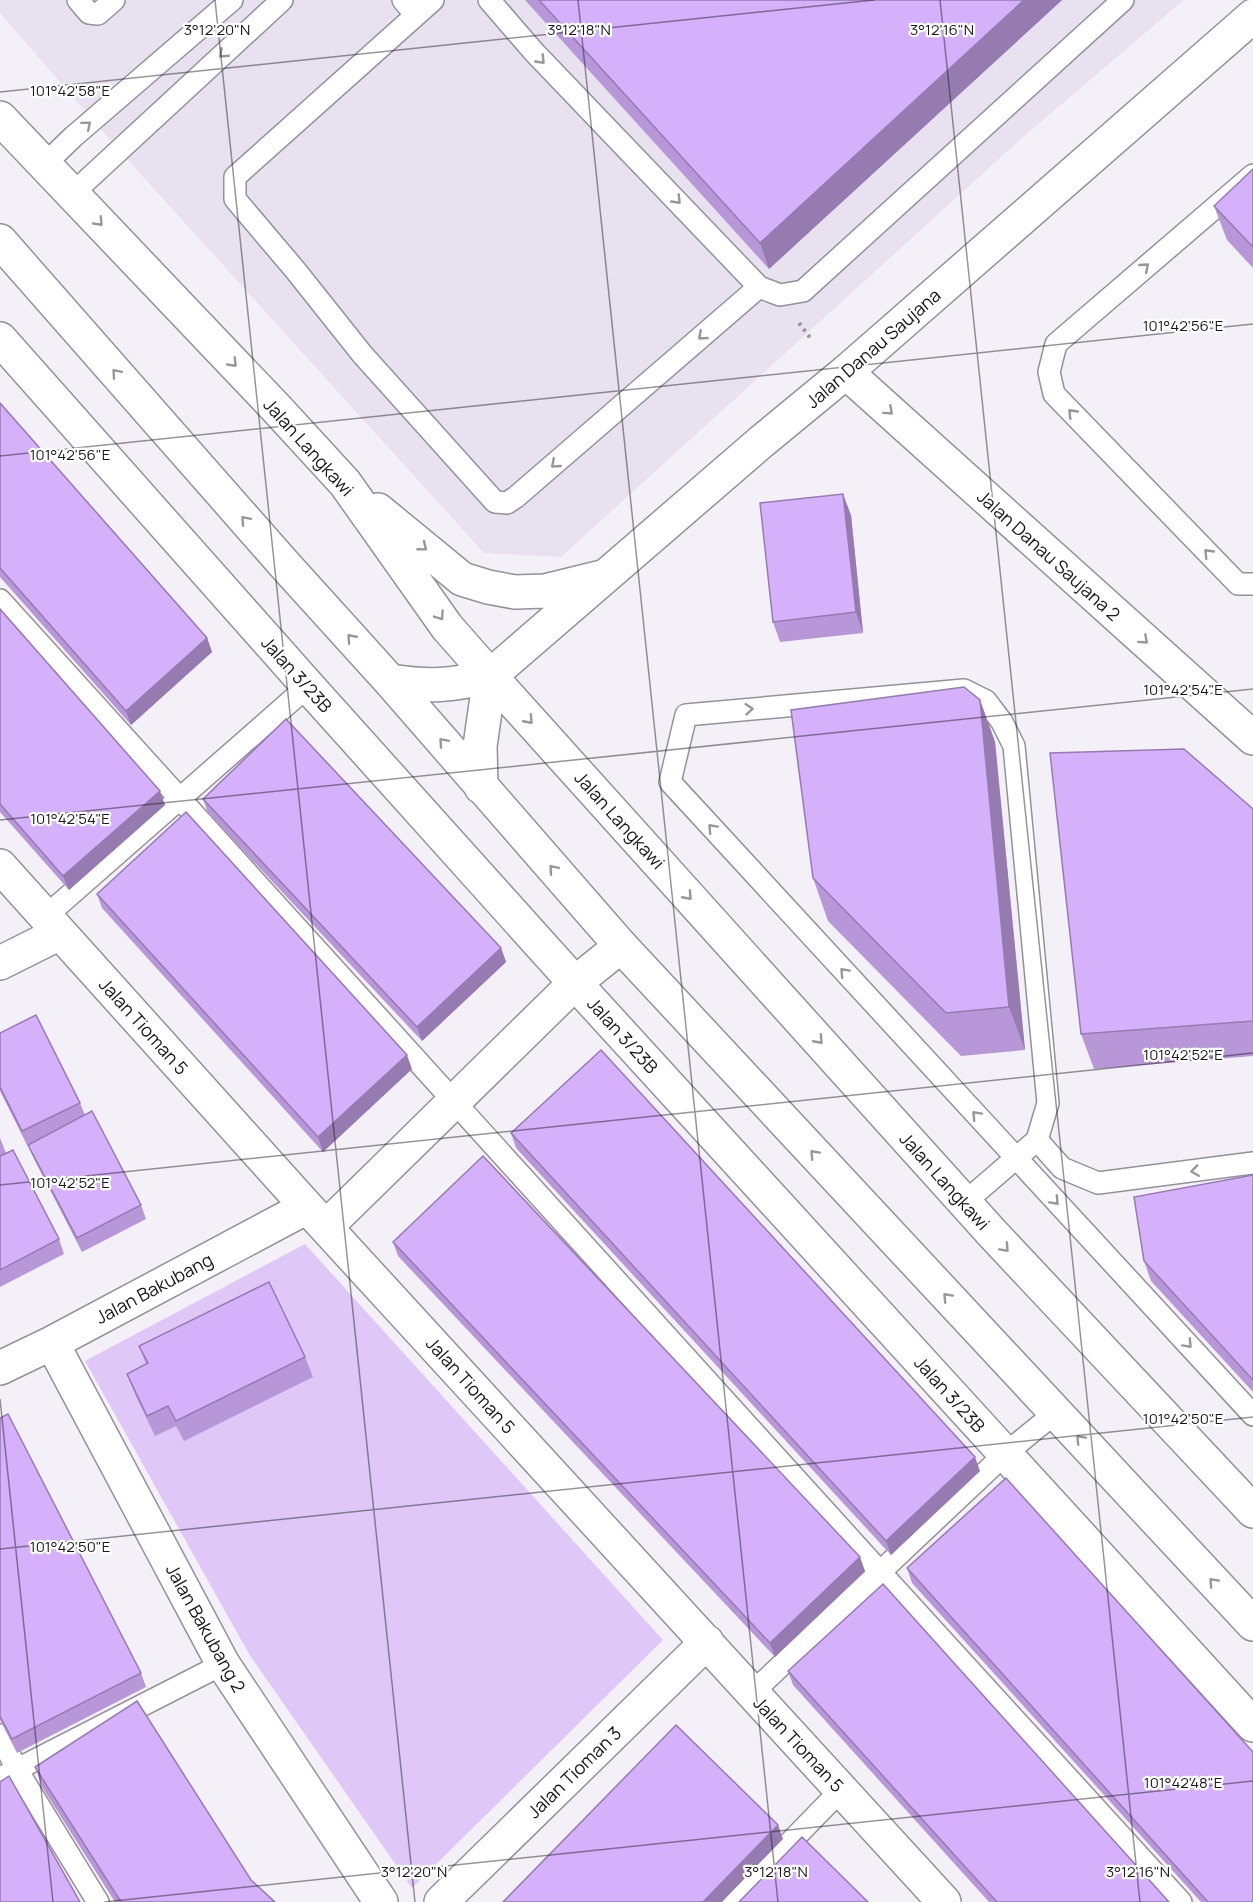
<svg xmlns="http://www.w3.org/2000/svg" width="1253" height="1902" font-family="Manrope,sans-serif">
	<rect width="100%" height="100%" fill="#f4f0f8"/>
	<path fill="#e8e1f0" d="M0,0H1184L1024,136L561,557L484,553L126,158L0,13Z"/>
	<path fill="#dfc7f8" d="M305,1244L663,1640L412,1888L249,1654L85,1361Z"/>
	<g fill="none" stroke-linecap="round" stroke-linejoin="round">
		<g stroke="#949198" stroke-width="24">
			<path id="service" d="M78,0L89,13L98,14L114,0
				M403,0L416,15
				M433,0L235,177V199L296,271L362,354L495,502L507,503L516,497L759,287L534,52L489,0
				M44,165L73,137L232,0
				M1253,175L1056,344L1049,372L1054,394L1238,584H1253
				M72,194L282,0
				M759,287L780,295L803,291L1123,0
				M0,600L881,1573L1181,1902
				M46,916L308,686
				M1037,1140L1062,1168L1098,1183L1253,1163
				M965,1202L1037,1140L1048,1103L1014,746L1002,722L986,701L964,690L686,715L670,782L1253,1415
				M752,1693L1005,1454L1055,1413
				M0,1735L17,1770L98,1902
				M0,1778L223,1664
				M732,1902L841,1790"/>
		</g>
		<g stroke="#949198" stroke-width="36">
			<path id="minor" d="M0,339L308,686L575,983L1253,1725
				M846,372L1253,738
				M0,866L307,1207L944,1902
				M0,963L60,933
				M326,1227L575,983L621,946
				M52,1343L223,1664L381,1902
				M0,1368L52,1343L307,1207
				M441,1902L707,1642"/>
		</g>
		<g stroke="#949198" stroke-width="36">
			<path id="tertiary" d="M0,118L278,410L345,483L447,627L490,676L992,1233L1253,1511
				M0,241L284,564L390,681L621,946L1253,1624
				M378,510L462,579L488,587L515,592L545,591L602,577
				M390,681C431,687 450,686 490,676L761,442L846,372L1253,16
				M481,787L480,746L490,676"/>
		</g>
		<path stroke="#97949a" stroke-width="4" stroke-dasharray="3 4.5" stroke-linecap="butt" d="M799,323L811,339"/>
		<use href="#service" stroke="#fff" stroke-width="21"/>
		<use href="#minor" stroke="#fff" stroke-width="33"/>
		<use href="#tertiary" stroke="#fff" stroke-width="33"/>
	</g>
	<path fill="#b797d8" d="M525,0H1062L769,269Z
		M1253,169V268L1227,240L1214,206Z
		M0,403L207,638L212,652L131,725L0,577Z
		M851,515L863,633L780,642L773,622Z
		M0,609L165,805L69,890L0,812Z
		M980,700L995,742L1025,1050L961,1056L828,921L813,878Z
		M203,799L501,948L506,962L422,1041L208,813Z
		M1253,809V1056L1094,1069L1081,1034Z
		M97,894L412,1069L323,1152L102,908Z
		M0,1033L80,1103L85,1115L141,1205L146,1219L82,1252L34,1159L28,1145L37,1140L27,1145L0,1091Z
		M511,1133L980,1471L891,1555L516,1148Z
		M0,1138L6,1153L59,1239L64,1254L0,1287Z
		M1253,1175V1392L1151,1281L1144,1261Z
		M393,1242L865,1571L775,1657L398,1256Z
		M139,1346L305,1357L313,1377L184,1441L176,1426L155,1436L135,1394L127,1374L146,1364Z
		M0,1418L141,1673L146,1687L17,1753L0,1720Z
		M907,1568L1253,1902H1201L912,1583Z
		M788,1671L1169,1902H989L793,1685Z
		M35,1767L251,1880L275,1902H115L42,1787Z"/>
	<path fill="#957bb0" d="M1024,0H1062L769,269L760,243Z
		M843,494L851,515L863,633L856,612Z
		M207,638L212,652L131,725L126,711Z
		M980,700L995,742L1025,1050L1009,1007Z
		M160,791L165,805L69,890L63,876Z
		M501,948L506,962L422,1041L417,1027Z
		M407,1055L412,1069L323,1152L318,1137Z
		M975,1457L980,1471L891,1555L886,1541Z
		M860,1557L865,1571L775,1657L770,1643Z
		M778,1825L783,1839L722,1902H703Z"/>
	<path fill="#d5b0fb" stroke="#957bb0" stroke-width="1.5" d="M539,0H1024L760,243Z
		M1253,169V247L1214,206Z
		M0,403L207,638L126,711L0,568Z
		M843,494L856,612L773,622L760,503Z
		M0,609L160,791L63,876L0,804Z
		M964,687L980,700L1009,1007L946,1013L813,878L791,710Z
		M286,719L501,948L417,1027L203,799Z
		M1184,749L1253,809V1021L1081,1034L1050,753Z
		M186,812L407,1055L318,1137L97,894Z
		M36,1015L80,1103L22,1131L0,1087V1033Z
		M601,1050L975,1457L886,1541L511,1133Z
		M92,1111L141,1205L77,1238L28,1145Z
		M13,1150L59,1239L0,1270V1156Z
		M483,1156L860,1557L770,1643L393,1242Z
		M1253,1175V1380L1144,1261L1134,1197Z
		M269,1282L305,1357L176,1421L168,1406L147,1416L127,1374L148,1363L139,1346Z
		M8,1414L141,1673L12,1739L0,1716V1418Z
		M1006,1478L1253,1752V1902H1208L907,1568Z
		M883,1584L1169,1902H997L788,1671Z
		M137,1701L251,1880L275,1902H121L35,1767Z
		M676,1725L778,1825L703,1902H503Z
		M9,1776L80,1902H0V1782Z
		M802,1837L868,1902H739Z"/>
	<defs><path id="oneway-chevron" d="M-2-3.5L2.5 0L-2 3.5" fill="none" stroke-width="1.6" stroke-linecap="round" stroke-linejoin="round" transform="scale(1.5)"/></defs>
	<g stroke="#979798">
		<use href="#oneway-chevron" transform="translate(223 54) rotate(137)"/>
		<use href="#oneway-chevron" transform="translate(541 60) rotate(46)"/>
		<use href="#oneway-chevron" transform="translate(87 125) rotate(-40)"/>
		<use href="#oneway-chevron" transform="translate(677 200) rotate(46)"/>
		<use href="#oneway-chevron" transform="translate(99 222) rotate(46)"/>
		<use href="#oneway-chevron" transform="translate(1145 267) rotate(-41)"/>
		<use href="#oneway-chevron" transform="translate(702 336) rotate(139)"/>
		<use href="#oneway-chevron" transform="translate(233 363) rotate(46)"/>
		<use href="#oneway-chevron" transform="translate(116 373) rotate(-131)"/>
		<use href="#oneway-chevron" transform="translate(889 411) rotate(42)"/>
		<use href="#oneway-chevron" transform="translate(1072 413) rotate(-134)"/>
		<use href="#oneway-chevron" transform="translate(555 464) rotate(139)"/>
		<use href="#oneway-chevron" transform="translate(245 520) rotate(-131)"/>
		<use href="#oneway-chevron" transform="translate(423 547) rotate(39)"/>
		<use href="#oneway-chevron" transform="translate(1208 553) rotate(-134)"/>
		<use href="#oneway-chevron" transform="translate(440 616) rotate(55)"/>
		<use href="#oneway-chevron" transform="translate(351 638) rotate(-132)"/>
		<use href="#oneway-chevron" transform="translate(1144 640) rotate(42)"/>
		<use href="#oneway-chevron" transform="translate(749 709) rotate(-5)"/>
		<use href="#oneway-chevron" transform="translate(529 720) rotate(48)"/>
		<use href="#oneway-chevron" transform="translate(443 742) rotate(-131)"/>
		<use href="#oneway-chevron" transform="translate(712 828) rotate(-133)"/>
		<use href="#oneway-chevron" transform="translate(553 869) rotate(-131)"/>
		<use href="#oneway-chevron" transform="translate(688 896) rotate(48)"/>
		<use href="#oneway-chevron" transform="translate(844 972) rotate(-133)"/>
		<use href="#oneway-chevron" transform="translate(819 1040) rotate(48)"/>
		<use href="#oneway-chevron" transform="translate(976 1115) rotate(-133)"/>
		<use href="#oneway-chevron" transform="translate(814 1154) rotate(-133)"/>
		<use href="#oneway-chevron" transform="translate(1195 1171) rotate(172)"/>
		<use href="#oneway-chevron" transform="translate(1055 1201) rotate(47)"/>
		<use href="#oneway-chevron" transform="translate(1005 1248) rotate(47)"/>
		<use href="#oneway-chevron" transform="translate(947 1297) rotate(-133)"/>
		<use href="#oneway-chevron" transform="translate(1188 1344) rotate(47)"/>
		<use href="#oneway-chevron" transform="translate(1080 1439) rotate(-133)"/>
		<use href="#oneway-chevron" transform="translate(1213 1582) rotate(-133)"/>
	</g>
	<path fill="none" stroke="#181719" stroke-width="1.5" stroke-opacity="0.45" d="M215,0L415,1902M578,0L778,1902M940,0L1140,1902M0,92L874,0M0,456L1253,324M0,820L1253,689M0,1185L1253,1053M0,1399L53,1902M0,1549L1253,1417M104,1902L1253,1781"/>
	<g text-anchor="middle" dominant-baseline="central" stroke-width="4.5" stroke-linejoin="round" paint-order="stroke">
		<g font-size="18" fill="#181719" stroke="#fff">
			<text transform="translate(873 348) rotate(-41)">Jalan Danau Saujana</text>
			<text transform="translate(309 447) rotate(48)">Jalan Langkawi</text>
			<text transform="translate(1049 555) rotate(42)">Jalan Danau Saujana 2</text>
			<text transform="translate(297 674) rotate(48)">Jalan 3/23B</text>
			<text transform="translate(620 820) rotate(48)">Jalan Langkawi</text>
			<text transform="translate(144 1026) rotate(48)">Jalan Tioman 5</text>
			<text transform="translate(623 1035) rotate(48)">Jalan 3/23B</text>
			<text transform="translate(945 1181) rotate(48)">Jalan Langkawi</text>
			<text transform="translate(154 1288) rotate(-28)">Jalan Bakubang</text>
			<text transform="translate(471 1385) rotate(48)">Jalan Tioman 5</text>
			<text transform="translate(950 1394) rotate(48)">Jalan 3/23B</text>
			<text transform="translate(206 1628) rotate(61)">Jalan Bakubang 2</text>
			<text transform="translate(799 1744) rotate(47)">Jalan Tioman 5</text>
			<text transform="translate(574 1772) rotate(-44)">Jalan Tioman 3</text>
		</g>
	</g>
	<g font-size="15" text-anchor="middle" fill="#181719" stroke="#fff" stroke-width="4.5" stroke-linejoin="round" paint-order="stroke">
		<text x="217" y="35">3°12'20"N</text>
		<text x="579" y="35">3°12'18"N</text>
		<text x="942" y="35">3°12'16"N</text>
		<text x="70" y="96">101°42'58"E</text>
		<text x="1183" y="331">101°42'56"E</text>
		<text x="70" y="460">101°42'56"E</text>
		<text x="1183" y="695">101°42'54"E</text>
		<text x="70" y="824">101°42'54"E</text>
		<text x="1183" y="1060">101°42'52"E</text>
		<text x="70" y="1188">101°42'52"E</text>
		<text x="1183" y="1424">101°42'50"E</text>
		<text x="70" y="1552">101°42'50"E</text>
		<text x="1183" y="1788">101°42'48"E</text>
		<text x="414" y="1877">3°12'20"N</text>
		<text x="776" y="1877">3°12'18"N</text>
		<text x="1138" y="1877">3°12'16"N</text>
	</g>
</svg>
